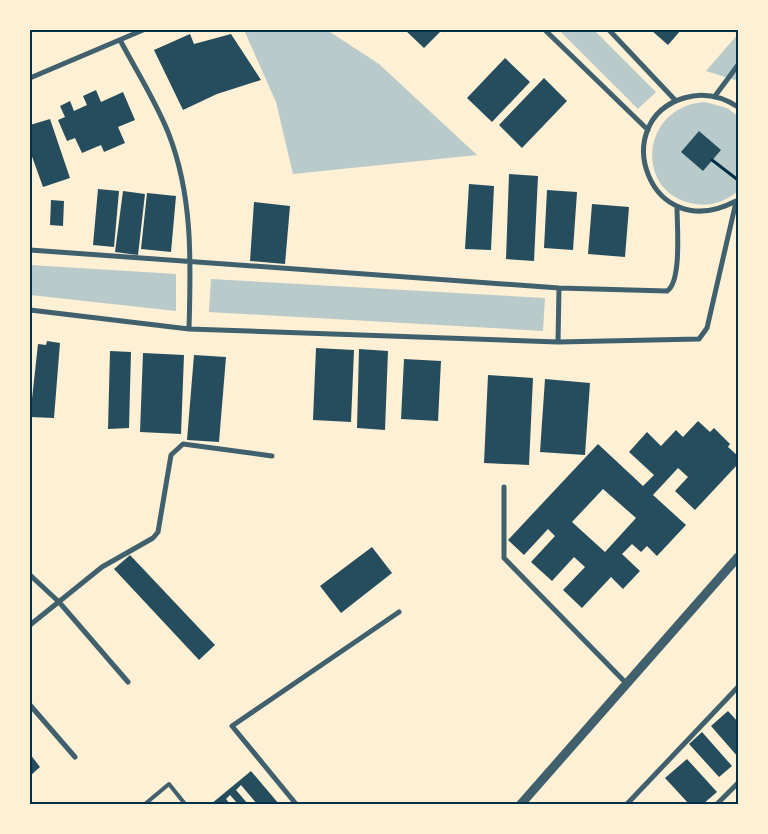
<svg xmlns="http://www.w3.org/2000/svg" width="768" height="834" font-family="'Fira Sans',sans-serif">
	<rect width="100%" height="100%" fill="#fdf0d5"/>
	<path fill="#b9caca" d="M244,30H327L379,64L477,155L293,174L276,102Z
		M559,30H594L656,92L638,109Z
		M738,34V81L706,71Z
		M705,102L727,108L738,116V191C726,201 711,207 695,204C633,194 640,106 705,102Z
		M30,265L176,274V311L30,295Z
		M211,279L545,298L543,331L209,312Z"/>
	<path fill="#264d5e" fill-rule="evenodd" d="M405,30H442L424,48Z
		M651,30H681L668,45Z
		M190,34L194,44L231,34L261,80L217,94L183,110L154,50Z
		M505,58L530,82L492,122L467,98Z
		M544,78L567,101L522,148L499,125Z
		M96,90L101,102L123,92L135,120L118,127L125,143L104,152L101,145L82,153L75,138L67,141L58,120L65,117L60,106L70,101L74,111L87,105L83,96Z
		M50,119L70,178L43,187L30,151V125Z
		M699,131L721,150L703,171L681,152Z
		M509,174L538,176L534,261L506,259Z
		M469,184L494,186L491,250L465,249Z
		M98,189L119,191L114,247L93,245Z
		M547,190L577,192L573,250L544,248Z
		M123,191L145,194L138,255L115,252Z
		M147,193L176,196L171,252L141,249Z
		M51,200L64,201L63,226L50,225Z
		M254,202L290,206L285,264L250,261Z
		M592,204L629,207L625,257L588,254Z
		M47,341L60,343L54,418L30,417L38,344L46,345Z
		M316,348L354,350L351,422L313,420Z
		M359,349L388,351L385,430L357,428Z
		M110,351L131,352L129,428L108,429Z
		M143,353L184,355L181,434L140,432Z
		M194,355L226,357L219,442L187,440Z
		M404,359L441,361L438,421L401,419Z
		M488,375L533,378L529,465L484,463Z
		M545,379L590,383L585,455L540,452Z
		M698,421L710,432L714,428L730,444L728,447L738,456V464L695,510L675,491L688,477L678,468L653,495L686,525L657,556L647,546L641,552L632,544L622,554L640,571L623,589L611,577L582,608L563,590L585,567L574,557L552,581L531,562L555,536L548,529L524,555L508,540L598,444L643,486L654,475L629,452L647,432L661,446L676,430L683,437ZM603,489L636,518L605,552L572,522Z
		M372,547L392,573L341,613L320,586Z
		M130,555L215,645L199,660L114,569Z
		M728,711L738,722V757L711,726Z
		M702,732L732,766L719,777L689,744Z
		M30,754L40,767L30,776Z
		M687,759L717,792L703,804H689L665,778Z
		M251,771L279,804H257L241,785L236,790L248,804H238L230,795L226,799L230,804H211Z"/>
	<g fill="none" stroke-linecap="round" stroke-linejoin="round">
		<path stroke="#003049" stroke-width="3" d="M712,160L738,180"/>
		<path stroke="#3f606c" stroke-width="4" d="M145,804L169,784L185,804"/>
		<path stroke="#3f606c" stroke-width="5" d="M545,30L648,130
			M609,30L676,101
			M120,40C136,70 155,100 168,132C193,195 191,262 189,329
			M30,78L143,30
			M715,96L738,65
			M736,201C649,247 607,121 684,98C704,92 721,96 738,107
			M30,250L559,288L667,291C682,282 677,225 677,207
			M30,310L189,329L558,342L699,339L707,328L736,202
			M558,342L559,288
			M504,487V558L627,684
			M30,575L59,602L128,682
			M30,625L102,567L153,538L158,532L171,455L183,444L272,456
			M30,705L75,757
			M296,804L232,726L399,612
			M627,804L738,687
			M717,804L738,783"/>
		<path stroke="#3f606c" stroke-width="9" d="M521,804L738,557"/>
	</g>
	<rect width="768" height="834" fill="none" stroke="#fdf0d5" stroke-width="62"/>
	<rect x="31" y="31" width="706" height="772" fill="none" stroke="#003049" stroke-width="2"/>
</svg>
